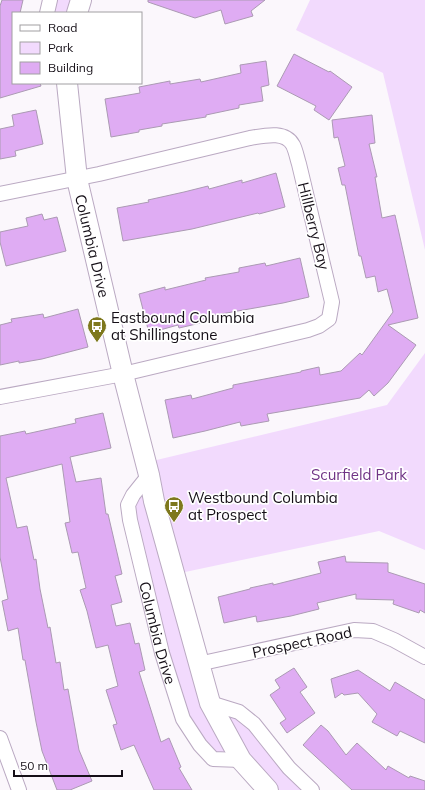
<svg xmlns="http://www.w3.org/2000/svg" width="425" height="790" font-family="Mulish,sans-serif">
	<rect width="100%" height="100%" fill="#fbf7fc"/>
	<path fill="#f2dafd" d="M50,0H81L77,13H47Z
		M310,0H425V250L383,73L296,30Z
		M425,353V550L379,531L171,575L208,706L239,712L312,790H268L241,760L213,762L181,712L125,511L151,489L144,463L387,405Z"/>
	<path fill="#dfacf3" stroke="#ab9ab3" d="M2,0H23L20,13H13V83H40L41,86L0,98V6Z
		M148,0H265L251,11L253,16L225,24L221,10L195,18L148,2Z
		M294,54L329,72L330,71L352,87L329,120L314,110L316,106L277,86Z
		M266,61L269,85L261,87L263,101L239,105V108L206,115V117L162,124V126L139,130V132L111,137L105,99L140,93L139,87L170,81V84L200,79L201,82L241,73L240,65Z
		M36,110L43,144L15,151L16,156L0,159V129L14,126L12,115Z
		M372,115L375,143L369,144L377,177H375L382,218L395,215L418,318L388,325L416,345L388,383L374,396L369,390L360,398L267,414L269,421L241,426L240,422L205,431L173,438L165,400L191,395L192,399L233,388V385L301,372V371L319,367L320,375L341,371L360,353L362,355L393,312L387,289L378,292L375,276L366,278L361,256H359L345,185H342L338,168L345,166L338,137L334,138L332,120Z
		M276,173L285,207L259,214L258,213L192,229L123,241L117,208L149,202L148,200L184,192L208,186L209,189L242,180V183Z
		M42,214L44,220L57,217L66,251L6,266L0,242V232L28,226L26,218Z
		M300,258L309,297L283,303L204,317L205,322L179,328L178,325L149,333L139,294L165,287V290L206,280L205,278L239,272V268L265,263L266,266Z
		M78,309L88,347L42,359L19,363V361L0,365V325L12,322L11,319L43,314L44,318Z
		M103,413L111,448L70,457L76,482L101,478L106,514H108L122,574L115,576L122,602L111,605L116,626L130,623L135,644L139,643L145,670L139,672L161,742L169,738L181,767L179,768L192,790H154L134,745L121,750L113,725L117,724L106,690L118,686L108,645L96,648L87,611L80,590L86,588L78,552L72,553L65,523L70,522L62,464L6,478L17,528L27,526L34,560L36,559L40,589L48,628L50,627L56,663L60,662L64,690L68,689L79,750L92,781L70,790H57L42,751L36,722L25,660H23L18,628L8,631L2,601L8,599L0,557V436L25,431L26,434L76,423L75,419Z
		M345,556L346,562L388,563V572L425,584V613L420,610L419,613L393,604L394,600L356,599V594L317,603L319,609L291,616L257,622L256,616L224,623L218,597L250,589V588L273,583V585L321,573L318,562Z
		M294,668L307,687L300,692L315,713L287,733L280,723L286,719L270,695L280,688L275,680Z
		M358,670L390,691L395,682L425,700V743L400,731L397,736L372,722L377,714L358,693L344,695L342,693L335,698L331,679Z
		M321,725L328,731L346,755L357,743L386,770L388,766L409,778L410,776L425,781V790H352L303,745Z"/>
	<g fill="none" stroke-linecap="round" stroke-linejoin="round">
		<g stroke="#baa9c2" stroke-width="16">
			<g id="street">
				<path d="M47,13L50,0"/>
				<path d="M0,194L99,174L250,138C263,136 285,130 293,145C296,151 297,158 299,164L332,302L329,319L319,326L308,330L123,374L0,397"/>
				<path id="s1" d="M149,475L133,495L128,505L130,520L162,653L183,719L200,745L213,759L241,760"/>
				<path d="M198,664L354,630L373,631L394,640L425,657"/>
				<path d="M210,703L239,712L254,724L289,768L312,790"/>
				<path d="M0,738L19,790"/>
			</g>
		</g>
		<g stroke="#baa9c2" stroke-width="22">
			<g id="secondary">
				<path d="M77,13L81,0"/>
				<path id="s2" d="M67,83L77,179L123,374L149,475L154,501L210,703L241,760L268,790"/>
			</g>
		</g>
		<use href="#street" stroke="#fff" stroke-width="14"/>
		<use href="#secondary" stroke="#fff" stroke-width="20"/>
	</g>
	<defs>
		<g id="bus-pin" transform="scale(1)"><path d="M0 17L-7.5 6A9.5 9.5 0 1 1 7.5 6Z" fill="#7e781d" stroke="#fff"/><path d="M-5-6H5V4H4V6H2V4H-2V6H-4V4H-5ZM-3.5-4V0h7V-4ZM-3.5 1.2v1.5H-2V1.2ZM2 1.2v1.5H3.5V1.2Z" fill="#fff"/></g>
	</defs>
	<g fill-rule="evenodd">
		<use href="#bus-pin" x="97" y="326"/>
		<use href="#bus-pin" x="174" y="506"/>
	</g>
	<g text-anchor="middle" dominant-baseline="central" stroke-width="3.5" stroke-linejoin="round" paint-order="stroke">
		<g font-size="15" fill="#150f17" stroke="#fff">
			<text transform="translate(314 226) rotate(76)">Hillberry Bay</text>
			<text stroke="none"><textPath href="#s2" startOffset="165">Columbia Drive</textPath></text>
			<text stroke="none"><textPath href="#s1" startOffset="168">Columbia Drive</textPath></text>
			<text transform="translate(302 642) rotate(-12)">Prospect Road</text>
		</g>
		<g font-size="15" fill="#150f17" stroke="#fff" text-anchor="start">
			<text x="111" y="317">Eastbound Columbia<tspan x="111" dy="17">at Shillingstone</tspan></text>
			<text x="188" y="497">Westbound Columbia<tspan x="188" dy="17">at Prospect</tspan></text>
		</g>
		<g font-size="15" fill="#703486" stroke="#fff">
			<text x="359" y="474">Scurfield Park</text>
		</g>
	</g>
	<rect x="12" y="12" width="130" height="72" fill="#ffffff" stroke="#a19fa2"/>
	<rect x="20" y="25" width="20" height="6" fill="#ffffff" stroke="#a19fa2"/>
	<text x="48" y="32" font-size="12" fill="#150f17">Road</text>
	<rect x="20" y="42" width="20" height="12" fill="#f2dafd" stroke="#a19fa2"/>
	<text x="48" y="52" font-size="12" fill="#150f17">Park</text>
	<rect x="20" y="62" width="20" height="12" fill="#dfacf3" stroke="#a19fa2"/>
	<text x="48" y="72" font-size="12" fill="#150f17">Building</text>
	<path d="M14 770v6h108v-6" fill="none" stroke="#150f17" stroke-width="2"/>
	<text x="20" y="770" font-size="12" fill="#150f17" stroke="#ffffff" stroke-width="3" paint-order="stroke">50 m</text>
</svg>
